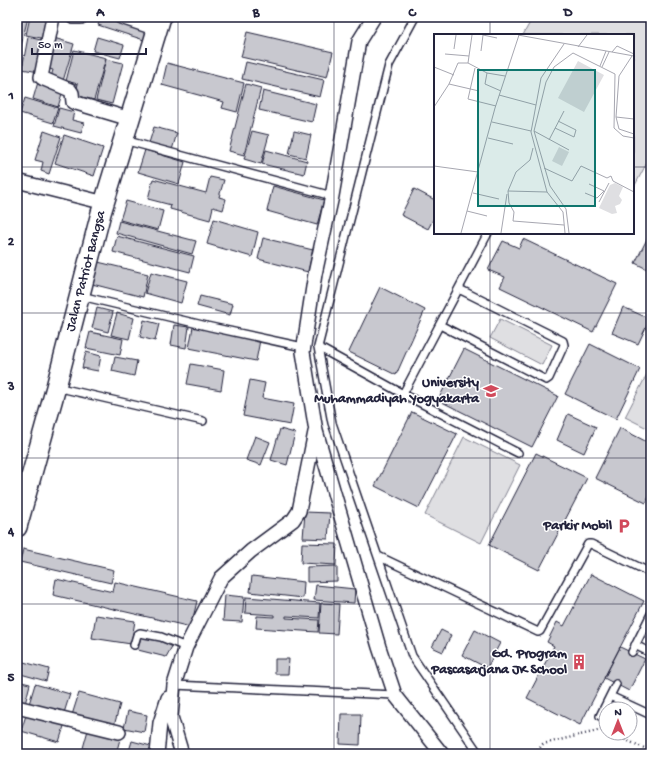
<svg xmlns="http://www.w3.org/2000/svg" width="668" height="771" font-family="'Gochi Hand',sans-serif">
	<rect width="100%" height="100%" fill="#fff"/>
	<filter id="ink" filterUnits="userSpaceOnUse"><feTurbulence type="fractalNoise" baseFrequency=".025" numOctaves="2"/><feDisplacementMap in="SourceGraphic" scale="8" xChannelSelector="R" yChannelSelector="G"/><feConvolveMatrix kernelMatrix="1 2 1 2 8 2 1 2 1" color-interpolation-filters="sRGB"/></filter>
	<g filter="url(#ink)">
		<path fill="#dfdfe2" stroke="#80808e" d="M533,17H651V155L633,189V35H523Z
			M500,319L552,345L542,365L490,338Z
			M647,374L651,376V430L625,417Z
			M464,437L520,465L481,543L425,515Z"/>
		<path fill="#c8c8cf" stroke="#22223b" d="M17,17H28L20,50L17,49Z
			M30,17H50L46,39L26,35Z
			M101,17H111L148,28L144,40L98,25Z
			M247,32L333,52L327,77L241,57Z
			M28,37L45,41L39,72L22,69Z
			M97,37L124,45L120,58L93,51Z
			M54,38L74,44L63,81L51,77L53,70L45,68Z
			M74,50L106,58L94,100L75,95L78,84L66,81Z
			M106,59L123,63L112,104L96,100Z
			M246,62L324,80L320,97L242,79Z
			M167,63L244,83L237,112L222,108L224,102L162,85Z
			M38,82L63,90L58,107L33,99Z
			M246,84L261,88L244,155L229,151Z
			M263,91L316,104L312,122L259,110Z
			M25,98L58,108L53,123L20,113Z
			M59,108L74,112L72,120L84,123L81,133L54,126Z
			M154,127L177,133L172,150L149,143Z
			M44,131L61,137L49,174L41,171L43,162L35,160Z
			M252,131L269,135L261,164L244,159Z
			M294,131L311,135L306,158L289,154Z
			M64,135L103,148L94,176L55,163Z
			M145,150L185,162L179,184L138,172Z
			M266,150L307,161L304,174L262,164Z
			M210,177L224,180L219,197L226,199L223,210L213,207L210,220L170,209L171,205L148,199L153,179L206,193Z
			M273,186L324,200L317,225L267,211Z
			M414,189L435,200V216L428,229L401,215Z
			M126,201L163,211L158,230L120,220Z
			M214,219L258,232L252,257L207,244Z
			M119,221L196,241L192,254L116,233Z
			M651,231V271L635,263Z
			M117,236L194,256L190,272L113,252Z
			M263,238L313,250L308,272L258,259Z
			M523,239L617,284L593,332L500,287L505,277L488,270L503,241L519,248Z
			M98,262L148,274L143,297L92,284Z
			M151,272L187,281L181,303L145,293Z
			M380,287L425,310L396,375L349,352Z
			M200,296L233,304L230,315L197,306Z
			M623,307L650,319L638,344L612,333Z
			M97,308L113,312L108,332L92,328Z
			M117,313L134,318L129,339L111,335Z
			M144,320L159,324L155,341L140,337Z
			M174,325L189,327L186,348L171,345Z
			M193,327L260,340L256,361L189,348Z
			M90,332L123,339L120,355L86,348Z
			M590,344L640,369L616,419L565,394Z
			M464,349L558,396L532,447L438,400Z
			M86,352L101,356L98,371L82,368Z
			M115,357L137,361L134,376L112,371Z
			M191,364L224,370L221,390L187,384Z
			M250,380L265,383L262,398L294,404L290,425L243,416Z
			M412,412L457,434L419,508L375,486Z
			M568,414L596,427L584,453L557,440Z
			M620,428L651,444V492L646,503L595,478Z
			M280,429L295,433L287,465L271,460Z
			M255,436L270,442L261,465L246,460Z
			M536,453L587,478L539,570L489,545Z
			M305,512L330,513L328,539L303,538Z
			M302,543L337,544L336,565L301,563Z
			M23,549L114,570L111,583L20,562Z
			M337,566V581L307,582V567Z
			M591,574L644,601L580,725L527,698L554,646L547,642L557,622L564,626Z
			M252,576L304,582L303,598L250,592Z
			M56,579L113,592L115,582L197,601L191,627L53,595Z
			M316,585L355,589L354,603L314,600Z
			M225,595L244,597L242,622L223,621Z
			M246,597L320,603L319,618L286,616V618L319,620L318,632L256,628L257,616L274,617V615L245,613Z
			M321,603L339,604L337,634L319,633Z
			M96,615L135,621L131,644L92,638Z
			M441,630L451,635L443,652L432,647Z
			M475,630L500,643L487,668L462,655Z
			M141,636L174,643L166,657L138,650Z
			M620,647L645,659L629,691L604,678Z
			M275,659H289L288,674H275Z
			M20,661L49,669L46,681L17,673Z
			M17,681L30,684L25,704L17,702Z
			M35,684L70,694L64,713L29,704Z
			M79,693L120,704L114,726L72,715Z
			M128,711L147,715L144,732L124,728Z
			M27,712L65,723L59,742L21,731Z
			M341,714H361L360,745L340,744Z
			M88,730L120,739L116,754H104L83,748Z
			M132,741L151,746L148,754H128Z"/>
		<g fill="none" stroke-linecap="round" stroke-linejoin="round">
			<g stroke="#22223b" stroke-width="10">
				<path id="lane" d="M415,17L389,65L318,347L332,423L412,656L479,754
					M124,140L332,196
					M81,296L211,327L303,347
					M440,325L546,380L549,378L564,345L563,341L459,289
					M318,347L403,394L518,453
					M56,387L203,421
					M403,394L488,233
					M378,556L538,632L540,631L588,544H591L651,573
					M134,645L137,635L140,633L161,637L186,647
					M635,645L651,653
					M632,652L651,614
					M174,685L395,695
					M610,696L651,715
					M600,716L616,684"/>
			</g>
			<g stroke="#22223b" stroke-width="16">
				<path id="street" d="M53,17L41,77L44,79L70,90L72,93L73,102L130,119
					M73,17H81
					M121,17L157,29
					M374,17L359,41L332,196L315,274L303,352L316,431L379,647L395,695L442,754
					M17,181L105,203
					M17,707L119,732
					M157,754L160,723L168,698
					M182,754L171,717L174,685L186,647L221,578L251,551L293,520L299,511L315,432"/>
			</g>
			<g stroke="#22223b" stroke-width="22">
				<g id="secondary">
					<path id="s1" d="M17,527L56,387L101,213L161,17"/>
				</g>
			</g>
			<path stroke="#22223b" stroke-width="2.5" stroke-dasharray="1 3" stroke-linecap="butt" d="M610,733L651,751
				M535,754L543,744L601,730L606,731"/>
			<use href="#lane" stroke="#fff" stroke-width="7"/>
			<use href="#street" stroke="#fff" stroke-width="13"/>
			<use href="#secondary" stroke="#fff" stroke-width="19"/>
		</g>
	</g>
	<path fill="none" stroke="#22223b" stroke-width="1" stroke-opacity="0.55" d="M178,17V754M334,17V754M490,17V35M17,167H435M633,167H651M490,233V754M17,313H651M17,458H651M17,604H651"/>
	<defs>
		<g id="university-bare" transform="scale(1.2)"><path d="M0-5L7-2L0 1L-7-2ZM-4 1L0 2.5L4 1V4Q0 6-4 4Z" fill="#d1495b" stroke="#fff" stroke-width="2.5" paint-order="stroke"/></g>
		<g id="parking-bare" transform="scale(1.2)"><path d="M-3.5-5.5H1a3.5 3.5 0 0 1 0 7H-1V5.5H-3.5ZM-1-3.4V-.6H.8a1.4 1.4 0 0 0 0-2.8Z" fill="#d1495b" stroke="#fff" stroke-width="2.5" paint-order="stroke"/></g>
		<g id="building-bare" transform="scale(1.2)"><path d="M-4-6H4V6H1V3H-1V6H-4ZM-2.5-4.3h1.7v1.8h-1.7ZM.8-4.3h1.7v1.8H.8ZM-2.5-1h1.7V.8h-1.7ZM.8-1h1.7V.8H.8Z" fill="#d1495b" stroke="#fff" stroke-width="2.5" paint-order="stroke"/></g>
	</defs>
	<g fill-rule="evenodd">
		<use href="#university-bare" x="491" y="391"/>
		<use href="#parking-bare" x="624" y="526"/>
		<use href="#building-bare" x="579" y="662"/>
	</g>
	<g text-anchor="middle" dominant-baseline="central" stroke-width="3" stroke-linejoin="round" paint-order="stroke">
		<g font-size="14" fill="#22223b" stroke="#fff">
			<text stroke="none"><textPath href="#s1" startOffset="265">Jalan Patriot Bangsa</textPath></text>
		</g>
		<g font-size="14" font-weight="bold" fill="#22223b" stroke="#fff" text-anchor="end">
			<text x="479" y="383">University<tspan x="479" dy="16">Muhammadiyah Yogyakarta</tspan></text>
			<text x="612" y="526">Parkir Mobil</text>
			<text x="567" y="654">Gd. Program<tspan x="567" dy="16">Pascasarjana JK School</tspan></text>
		</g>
	</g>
	<g transform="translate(434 34)">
		<rect width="200" height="200" fill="#fff"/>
		<path d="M144,27L170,41L150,78L124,64ZM125,113L135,118L128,132L118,127ZM181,149L189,153L185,162L188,166L186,170L181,172L183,179L178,180L165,174L176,151Z" fill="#dfdfe2"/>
		<path fill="none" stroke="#a7a7b1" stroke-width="1" d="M49,1L63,4M84,1L200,22M130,10L107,44L97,98L113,158L129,178L131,199M144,13L153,1M20,15L22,1M47,17L49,1M178,18L183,12L200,20M11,20L35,22M198,22L185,42L182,83L185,95L200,100M34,29L53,39L71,42M166,32L172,17M0,33L20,41M168,33L175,18M41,34L34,65L62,72M53,39L51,50L67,57M15,50L45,57M65,61L102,71M0,73L15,50L24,29H34L38,1M182,83L200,85M58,88L97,97M121,94L140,103L142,96L124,87M100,97L135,116M54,104L79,110M115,106L130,77M99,114L96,126L82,138L74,157L75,169L80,178L79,187L130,191M0,132L44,138M110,134L138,147L147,132L173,144L177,142L179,147L200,158M74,157L113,158M39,159L65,165M151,159L163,164L170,157L155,150M165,168L175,149M33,177L53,182M27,199L61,74L85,1M67,199L73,160M135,199L132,175L116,152L100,97L112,48L120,33L139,19L181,40L180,94L189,102L200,104"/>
		<path fill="#0f766e" fill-opacity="0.15" stroke="#0f766e" stroke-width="2" d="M44,36H161V172H44Z"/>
		<rect width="200" height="200" fill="none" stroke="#22223b" stroke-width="2"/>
	</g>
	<rect width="668" height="771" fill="none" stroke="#fff" stroke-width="44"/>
	<g transform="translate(618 721)"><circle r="19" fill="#ffffff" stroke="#a7a7b1"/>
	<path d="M0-3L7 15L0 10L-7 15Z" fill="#d1495b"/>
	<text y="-6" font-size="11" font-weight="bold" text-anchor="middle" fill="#22223b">N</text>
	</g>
	<path d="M32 48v6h114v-6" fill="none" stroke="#22223b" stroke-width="2"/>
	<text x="38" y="48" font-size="12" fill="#22223b" stroke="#ffffff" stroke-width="3" paint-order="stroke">50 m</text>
	<rect x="22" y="22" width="624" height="727" fill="none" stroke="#22223b" stroke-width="1.5"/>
	<g font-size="13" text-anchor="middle" font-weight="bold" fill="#22223b">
		<text x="100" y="16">A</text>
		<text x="256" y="16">B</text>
		<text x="412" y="16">C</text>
		<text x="568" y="16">D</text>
		<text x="11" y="99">1</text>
		<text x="11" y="245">2</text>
		<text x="11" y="390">3</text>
		<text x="11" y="535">4</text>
		<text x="11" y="681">5</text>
	</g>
</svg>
